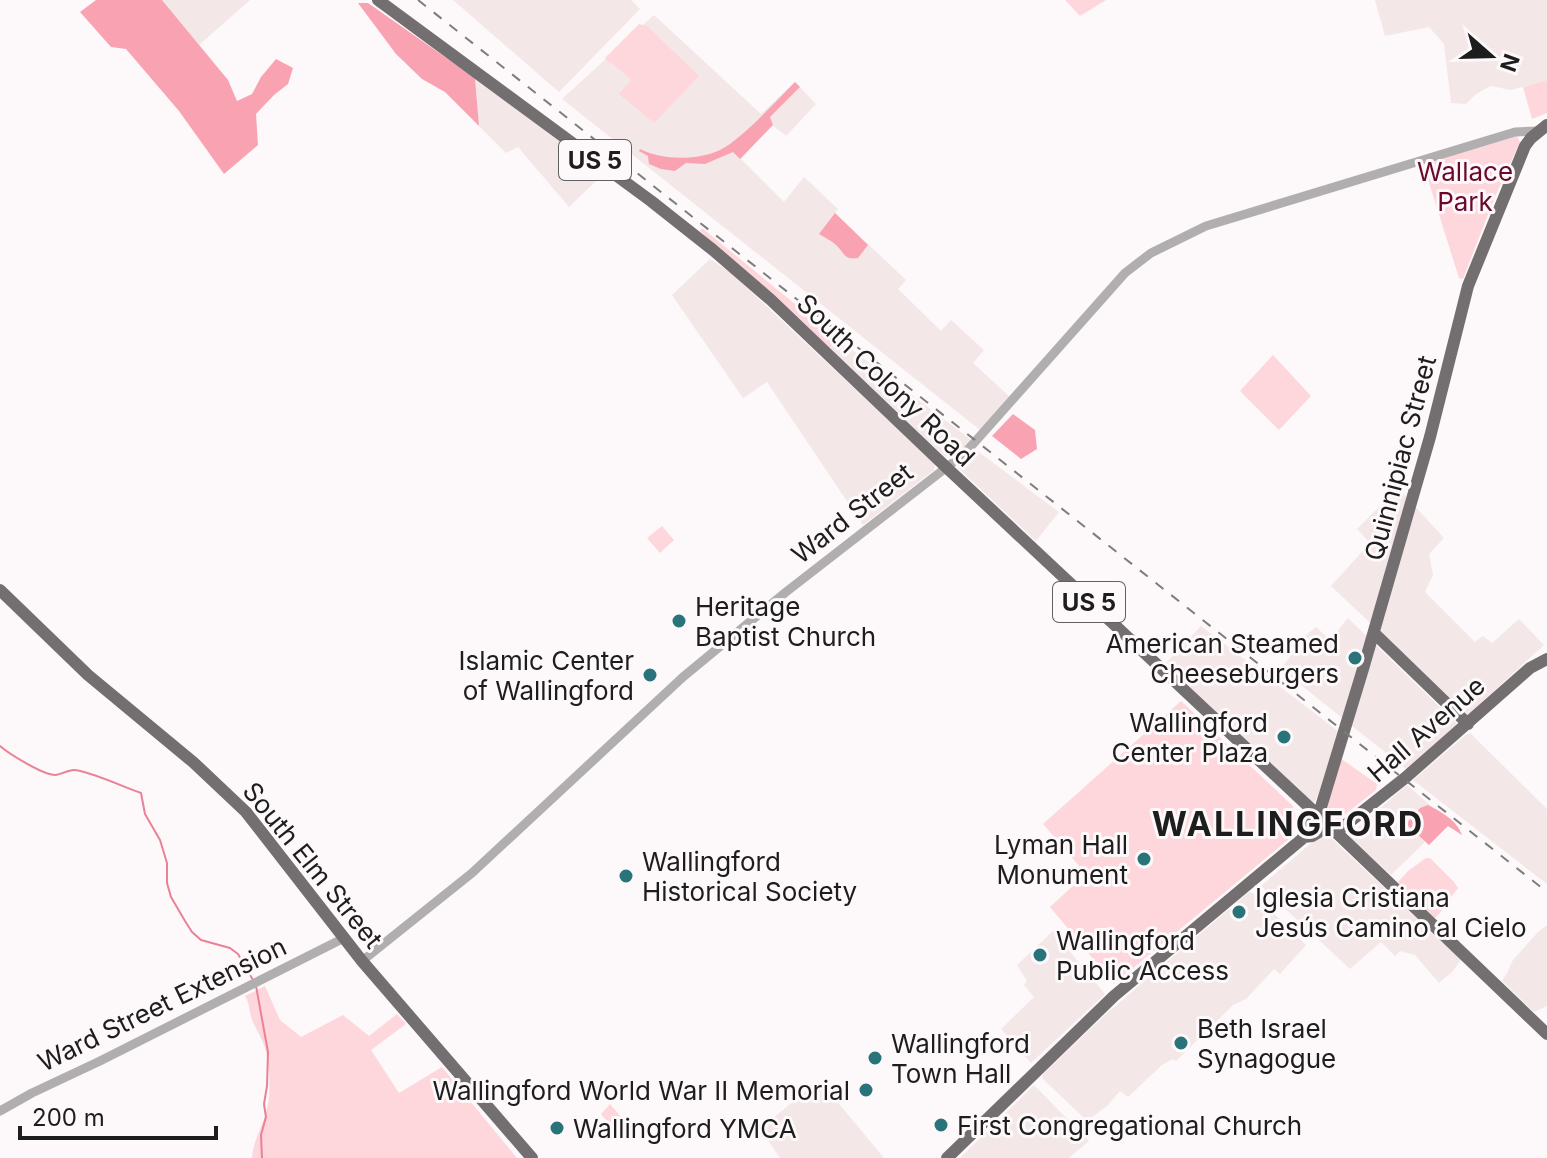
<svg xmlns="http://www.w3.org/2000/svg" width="1547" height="1158" font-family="Inter,sans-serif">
	<rect width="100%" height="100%" fill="#fdf8f9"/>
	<path fill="#f4e7e8" d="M162,0H250L199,45Z
		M453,0H631L640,9L559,92Z
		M1375,0H1547V80L1511,90L1491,86L1476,94L1466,104L1451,103L1444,44L1429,27L1385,36Z
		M654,15L761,114L795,82L816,104L786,136L772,125L741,159L784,202L804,177L838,209L835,213L906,280L898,289L941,331L951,320L984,350L973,363L1010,397L980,430L562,99Z
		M475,78L594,167L598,179L569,207L518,147L506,153L479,126Z
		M710,259L731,273L935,464L934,470L863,525L767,382L743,398L672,295Z
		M838,339L971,440L969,444L953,457L944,456L830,348Z
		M976,450L1059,512L1036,541L957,467Z
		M1398,488L1444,538L1429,554L1433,575L1425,592L1475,642L1483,636L1492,643L1519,619L1544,645L1471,712L1467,714L1331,586L1370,543L1357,529Z
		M1348,618L1457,724L1406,769L1281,669L1305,636L1316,627L1330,640Z
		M1201,626L1339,732L1318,796L1314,803L1165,664Z
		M1467,734H1471L1547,809V884L1413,780Z
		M1407,785L1432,807L1428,805L1406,823L1425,842L1391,875L1348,836Z
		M1323,833L1329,836L1461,960L1452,972L1439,983L1415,955L1400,951L1395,956L1381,942L1350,969L1261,886Z
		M1249,892L1253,893L1306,945L1280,974L1274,969L1246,999L1233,1005L1176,1061L1173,1059L1162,1065L1128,1097L1120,1091L1108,1105L1091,1118L1085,1119L1042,1078L1043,1074L1106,1014Z
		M1547,925V1006L1534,1012L1502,981L1507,973L1513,960L1538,932Z
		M1053,931L1105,994L1031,1063L1001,1029L1034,997L1024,985L1027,981L1017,965Z
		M818,1081L825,1087L884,1158H780L760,1129Z
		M1034,1085L1089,1141L1069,1158H960Z"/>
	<path fill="#fdd7dc" d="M1065,0H1106L1080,16Z
		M639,24L647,26L699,76L654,123L619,94L631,80L612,63L610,64L605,58Z
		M1547,80V113L1532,119L1523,87Z
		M1517,136L1520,142L1494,199L1463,279L1459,278L1426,173L1425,166L1430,162Z
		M702,228L838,339L830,348L700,231Z
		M1273,355L1311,396L1279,430L1240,391Z
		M662,526L674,540L660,553L647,538Z
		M1181,701L1293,806C1297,819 1298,828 1289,839L1114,984L1050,907L1086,874L1043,824Z
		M1343,760L1377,784L1376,790L1338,820L1327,814L1326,809L1341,761Z
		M1426,858H1430L1454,882L1458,888L1451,897V901L1435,918L1398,882L1408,871Z
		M265,986L280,1020L301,1037L343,1015L369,1036L397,1014L406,1024L371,1050L399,1093L442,1067L517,1158H252C253,1139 265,1123 268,1104C271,1091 269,1062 265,1048C262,1038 256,1029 252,1020C249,1011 250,1004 245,996Z
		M610,1104L623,1119L613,1128L601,1114Z"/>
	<path fill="#f9a3b2" d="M96,0H162L228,80L237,101L252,94L261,77L276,59L293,68L288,84L274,95L256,114L258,145L224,174L179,111L126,49L111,47L80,12Z
		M358,3H368L475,78L479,126L445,92L422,79L396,54Z
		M795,82L800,87L770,117L773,125L740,159L733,152L705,164L686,163L675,171L661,169L649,164L648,156L639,151L640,149C661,160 697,161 720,150C742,139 776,101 795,82Z
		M835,213L868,245L858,258C843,260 845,253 836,245C832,241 824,237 819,234Z
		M1013,414L1035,430L1037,449L1021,459L992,436Z
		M1428,805C1441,812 1457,820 1462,835L1448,826L1429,845L1406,824L1420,808Z"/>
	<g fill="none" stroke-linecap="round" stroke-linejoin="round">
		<path stroke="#ea8196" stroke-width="2" d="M0,746C9,754 45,776 56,775C62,774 68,770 74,770C87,770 126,788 141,793L145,814L160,840L167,863V883L171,897L185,921L192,932L201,940L230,948L238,954L253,980
			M256,986L268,1052L267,1086L264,1104L266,1117L261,1135L262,1158"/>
		<path stroke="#b0aeae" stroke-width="9" d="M362,961L472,873L683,677L786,592L965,453L1125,273L1151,253L1206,226L1515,132L1538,131
			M0,1111L32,1093L100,1061L344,938"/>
		<path stroke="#736f70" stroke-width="12" d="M378,0L651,201L713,250L771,300L947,468L1339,835L1547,1034
			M0,590L88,675L193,762L246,812L362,961L532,1158
			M1374,633L1468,724
			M1304,837L1312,836L1322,830L1343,827L1405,778L1530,668L1547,659
			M947,1158L1114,996L1302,839L1321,807L1363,669L1430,437L1468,286L1525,146L1531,138L1547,125"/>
		<path stroke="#7f7c7d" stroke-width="2" stroke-dasharray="10 10" stroke-linecap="butt" d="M418,0L1547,892"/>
	</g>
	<g fill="#29737b" stroke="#fdf8f9" stroke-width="3">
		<circle cx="679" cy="621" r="8"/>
		<circle cx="1355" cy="658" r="8"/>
		<circle cx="650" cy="675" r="8"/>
		<circle cx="1284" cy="737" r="8"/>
		<circle cx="1144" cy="859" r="8"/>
		<circle cx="626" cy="876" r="8"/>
		<circle cx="1239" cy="912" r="8"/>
		<circle cx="1040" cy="955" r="8"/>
		<circle cx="1181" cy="1043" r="8"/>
		<circle cx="875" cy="1058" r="8"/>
		<circle cx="866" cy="1090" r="8"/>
		<circle cx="941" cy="1125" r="8"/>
		<circle cx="557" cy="1128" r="8"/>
	</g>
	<g text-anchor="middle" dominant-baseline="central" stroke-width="6" stroke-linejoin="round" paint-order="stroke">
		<g fill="#fdf8f9" stroke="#615f5f" stroke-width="2">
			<rect x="559" y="140" width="72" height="40" rx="6"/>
			<rect x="1053" y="582" width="72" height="40" rx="6"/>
		</g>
		<g font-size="24" font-weight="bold" fill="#1e1d1d">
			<text x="595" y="160">US 5</text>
			<text x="1089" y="602">US 5</text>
		</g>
		<g font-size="26" fill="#69082b" stroke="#fdf8f9">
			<text x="1465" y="171">Wallace<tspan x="1465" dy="30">Park</tspan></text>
		</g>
		<g font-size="26" fill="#1e1d1d" stroke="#fdf8f9">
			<text transform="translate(886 380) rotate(44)">South Colony Road</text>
			<text transform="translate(1400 458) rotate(-75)">Quinnipiac Street</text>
			<text transform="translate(852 513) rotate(-38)">Ward Street</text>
			<text transform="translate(1426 729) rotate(-41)">Hall Avenue</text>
			<text transform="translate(313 865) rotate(51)">South Elm Street</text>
			<text transform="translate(162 1004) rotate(-26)">Ward Street Extension</text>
		</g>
		<g font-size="26" fill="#1e1d1d" stroke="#fdf8f9" text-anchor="start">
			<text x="695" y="606">Heritage<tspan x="695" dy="30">Baptist Church</tspan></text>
			<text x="1339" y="643" text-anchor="end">American Steamed<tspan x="1339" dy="30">Cheeseburgers</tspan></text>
			<text x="634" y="660" text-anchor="end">Islamic Center<tspan x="634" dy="30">of Wallingford</tspan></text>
			<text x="1268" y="722" text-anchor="end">Wallingford<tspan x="1268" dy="30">Center Plaza</tspan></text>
			<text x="1128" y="844" text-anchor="end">Lyman Hall<tspan x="1128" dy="30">Monument</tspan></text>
			<text x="642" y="861">Wallingford<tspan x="642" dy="30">Historical Society</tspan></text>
			<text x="1255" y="897">Iglesia Cristiana<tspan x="1255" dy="30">Jesús Camino al Cielo</tspan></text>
			<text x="1056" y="940">Wallingford<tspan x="1056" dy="30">Public Access</tspan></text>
			<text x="1197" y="1028">Beth Israel<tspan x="1197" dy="30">Synagogue</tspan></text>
			<text x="891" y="1043">Wallingford<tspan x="891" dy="30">Town Hall</tspan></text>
			<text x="850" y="1090" text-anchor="end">Wallingford World War II Memorial</text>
			<text x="957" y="1125">First Congregational Church</text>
			<text x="573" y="1128">Wallingford YMCA</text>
		</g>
		<g font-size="34" font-weight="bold" letter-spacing="2" fill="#1e1d1d" stroke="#fdf8f9">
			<text x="1288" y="823">WALLINGFORD</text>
		</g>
	</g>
	<g transform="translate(1491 56) rotate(110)" stroke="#fdf8f9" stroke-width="6" paint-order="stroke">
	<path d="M0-6L14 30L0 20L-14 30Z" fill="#1e1d1d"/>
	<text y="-12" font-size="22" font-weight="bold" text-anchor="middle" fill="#1e1d1d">N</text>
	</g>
	<path d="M20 1126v12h196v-12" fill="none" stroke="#1e1d1d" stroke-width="4"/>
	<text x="32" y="1126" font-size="24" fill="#1e1d1d" stroke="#fdf8f9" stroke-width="6" paint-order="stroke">200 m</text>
</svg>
